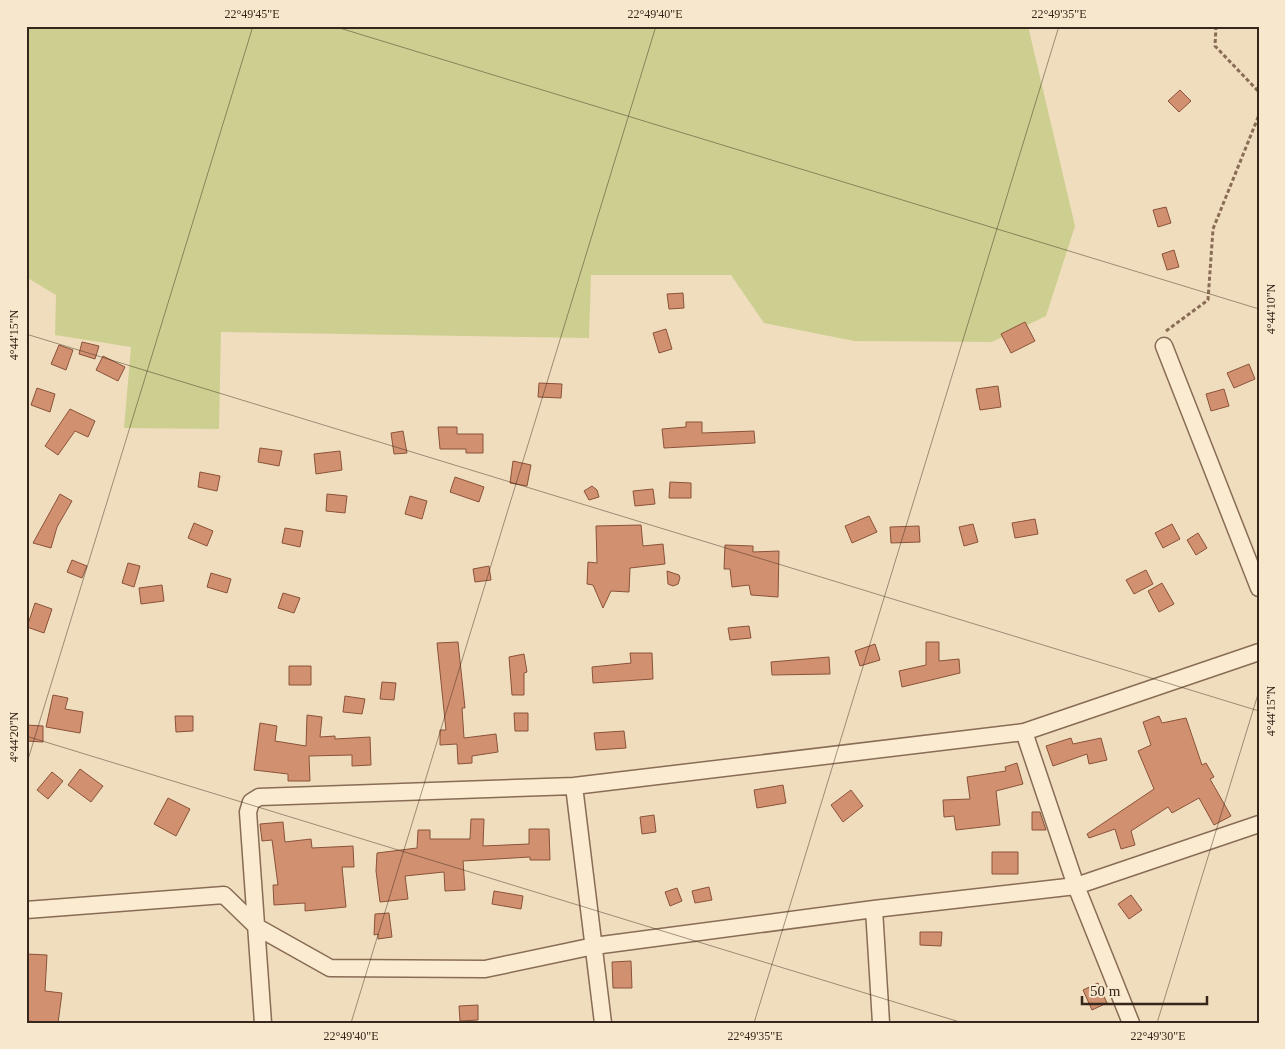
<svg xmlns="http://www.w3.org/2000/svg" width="1285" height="1049" font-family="'Times New Roman',serif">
	<rect width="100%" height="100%" fill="#f0ddbd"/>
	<path fill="#cdcf90" d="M26,26H1028L1075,226L1046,316L992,342L854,341L764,323L731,275H591L589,338L221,332L219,429L124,428L131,347L55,335L56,295L26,277Z"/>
	<path fill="#d19070" stroke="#8a5339" d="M1180,90L1191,101L1179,112L1168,101Z
		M1166,207L1171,223L1158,227L1153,210Z
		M1174,250L1179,267L1167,270L1162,254Z
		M683,293L684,308L669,309L667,294Z
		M1025,322L1035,341L1011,353L1001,334Z
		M666,329L672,349L659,353L653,333Z
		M82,342L99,346L95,359L79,354Z
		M59,345L73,350L66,370L51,364Z
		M103,356L125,367L118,381L96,370Z
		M1249,364L1255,379L1234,388L1227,373Z
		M539,383L562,384L561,398L538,397Z
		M998,386L1001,407L980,410L976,389Z
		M37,388L55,394L50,412L31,405Z
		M1224,389L1229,406L1211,411L1206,394Z
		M70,409L95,421L88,437L75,431L58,455L45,446Z
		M686,422H702V433L754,431L755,443L664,448L662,429L686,427Z
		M438,427H457V434H483V453H466V449H440Z
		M403,431L407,453L394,454L391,433Z
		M260,448L282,451L279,466L258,462Z
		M340,451L342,470L316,474L314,454Z
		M513,461L531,465L527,486L510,483Z
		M200,472L220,476L217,491L198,487Z
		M455,477L484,487L479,502L450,492Z
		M670,482L691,483V498H669Z
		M592,486L597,490L599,497L589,500L584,491Z
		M653,489L655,504L635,506L633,491Z
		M60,494L72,501L57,527L51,548L33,543Z
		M327,494L347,496L345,513L326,511Z
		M410,496L427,501L422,519L405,514Z
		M869,516L877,532L852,543L845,526Z
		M1035,519L1038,534L1015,538L1012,523Z
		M194,523L213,531L207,546L188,538Z
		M973,524L978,542L964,546L959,527Z
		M1172,524L1180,539L1163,548L1155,533Z
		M641,525L643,546L663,544L665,564L630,568L629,592L611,591L603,608L593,585L587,584L588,562L597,563L596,526Z
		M919,526L920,542L891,543L890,527Z
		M285,528L303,531L300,547L282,543Z
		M1198,533L1207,548L1196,555L1187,540Z
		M725,545L753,546V552L779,551L778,597L751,595L749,585L732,587L730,569H724Z
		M72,560L87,566L82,578L67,572Z
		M128,563L140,566L134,587L122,583Z
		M489,566L491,580L475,582L473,569Z
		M1146,570L1153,584L1134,594L1126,580Z
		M667,571L679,575L680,578L678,584L673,586L668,584Z
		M211,573L231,579L227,593L207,587Z
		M1162,583L1174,604L1159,612L1148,591Z
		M162,585L164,601L141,604L139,588Z
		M283,593L300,598L294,613L278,608Z
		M35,603L52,609L44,633L27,627Z
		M749,626L751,638L730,640L728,628Z
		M458,642L465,708H462L464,738L496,734L498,752L472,756V763L458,764L457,744L440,745V730H446L437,643Z
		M926,642H939V661L959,659L960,673L902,687L899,671L926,665Z
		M875,644L880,660L860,666L855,651Z
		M630,653H652L653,679L593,683L592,667L631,663Z
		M524,654L527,672L524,673V695H512L509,657Z
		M829,657L830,674L772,675L771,662Z
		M289,666H311V685H289Z
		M382,682L396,683L394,700L380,699Z
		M53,695L68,698L65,709L83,712L80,733L46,727Z
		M345,696L365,699L362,714L343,712Z
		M514,713H528V731H515Z
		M307,715L322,717L320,737L335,736V739L370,737L371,765L352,766V755L309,756L310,781H288V774L254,770L260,723L277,726L275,741L306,746Z
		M175,716H193V731L176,732Z
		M1159,716L1162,723L1186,718L1202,765L1206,763L1214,777L1210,779L1231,816L1214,825L1199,798L1172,813L1168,807L1131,831L1135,845L1121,849L1115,829L1089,838L1087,834L1154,789L1138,751L1151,745L1143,722Z
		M26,725L43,726V742L26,741Z
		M624,731L626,748L596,750L594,733Z
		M1071,738L1073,744L1101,738L1107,760L1089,764L1087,754L1053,766L1046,746Z
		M1017,763L1023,784L996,791L1000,825L956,830L954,816L944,817L943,800L970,799L967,777L1006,771L1005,767Z
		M80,769L103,786L91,802L68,785Z
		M52,772L63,781L48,799L37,790Z
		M783,785L786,803L757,808L754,790Z
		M851,790L863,806L843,822L831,805Z
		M168,798L190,809L176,836L154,824Z
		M1032,812H1040L1046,830H1032Z
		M654,815L656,832L642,834L640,817Z
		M471,819H484L483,846L529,844V829H549L550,860H530V857L463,861L465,890L445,891L444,872L405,876L408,899L380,902L376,871L377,853L417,848L418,830H430V839H470Z
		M283,822L285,842L311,839L312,848L353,846L354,867H342L346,907L305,911V903L274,905L273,885H278L272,840L262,841L260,824Z
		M992,852H1018V874H992Z
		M709,887L712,900L695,903L692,891Z
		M677,888L682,901L670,906L665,892Z
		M494,891L523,896L521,909L492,904Z
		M1131,895L1142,910L1129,919L1118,904Z
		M389,913L392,937L378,939V934L374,935L375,914Z
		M920,932H942L941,946L920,945Z
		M27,954L47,955L45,991L62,993L58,1023L26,1021Z
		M631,961L632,988H613L612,962Z
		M1098,983L1107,1003L1092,1010L1083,990Z
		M478,1005V1020L460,1021L459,1006Z"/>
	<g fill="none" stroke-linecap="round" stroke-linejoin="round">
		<g stroke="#896c55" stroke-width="19">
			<path id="minor" d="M1164,346L1259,588
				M1024,732L1076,886L1259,824
				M574,786L603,1023
				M874,909L881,1023
				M26,910L224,895L257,927L330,968L485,969L594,946L874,909L1076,886L1131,1023
				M263,1023L248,812L251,802L259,797L574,786L1024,732L1259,652"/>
		</g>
		<path stroke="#896c55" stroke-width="3" stroke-dasharray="4 2.5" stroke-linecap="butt" d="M1216,26L1215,46L1259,92
			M1166,331L1208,300L1213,229L1259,115"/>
		<use href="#minor" stroke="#fbebd0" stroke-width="16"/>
	</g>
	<path fill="none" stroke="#37261b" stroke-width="1" stroke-opacity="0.45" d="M333,26L1259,309M26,334L1259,711M26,736L963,1023M26,766L253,26M351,1023L656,26M754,1023L1059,26M1157,1023L1259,691"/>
	<rect width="1285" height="1049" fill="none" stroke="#f7e8cd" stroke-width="55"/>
	<path d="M1082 996v8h125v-8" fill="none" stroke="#37261b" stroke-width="2.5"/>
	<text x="1090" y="996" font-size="15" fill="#37261b" stroke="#f7e8cd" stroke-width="4" paint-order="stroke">50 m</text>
	<rect x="28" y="28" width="1230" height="994" fill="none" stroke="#37261b" stroke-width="2"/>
	<g font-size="12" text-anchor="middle" fill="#37261b">
		<text x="252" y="18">22°49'45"E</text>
		<text x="655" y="18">22°49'40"E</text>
		<text x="1059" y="18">22°49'35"E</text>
		<text transform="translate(1271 309) rotate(-90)" y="4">4°44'10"N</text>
		<text transform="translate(14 335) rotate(-90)" y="4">4°44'15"N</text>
		<text transform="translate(1271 711) rotate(-90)" y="4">4°44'15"N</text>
		<text transform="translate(14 737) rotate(-90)" y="4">4°44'20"N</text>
		<text x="351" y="1040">22°49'40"E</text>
		<text x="755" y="1040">22°49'35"E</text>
		<text x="1158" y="1040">22°49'30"E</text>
	</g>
</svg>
